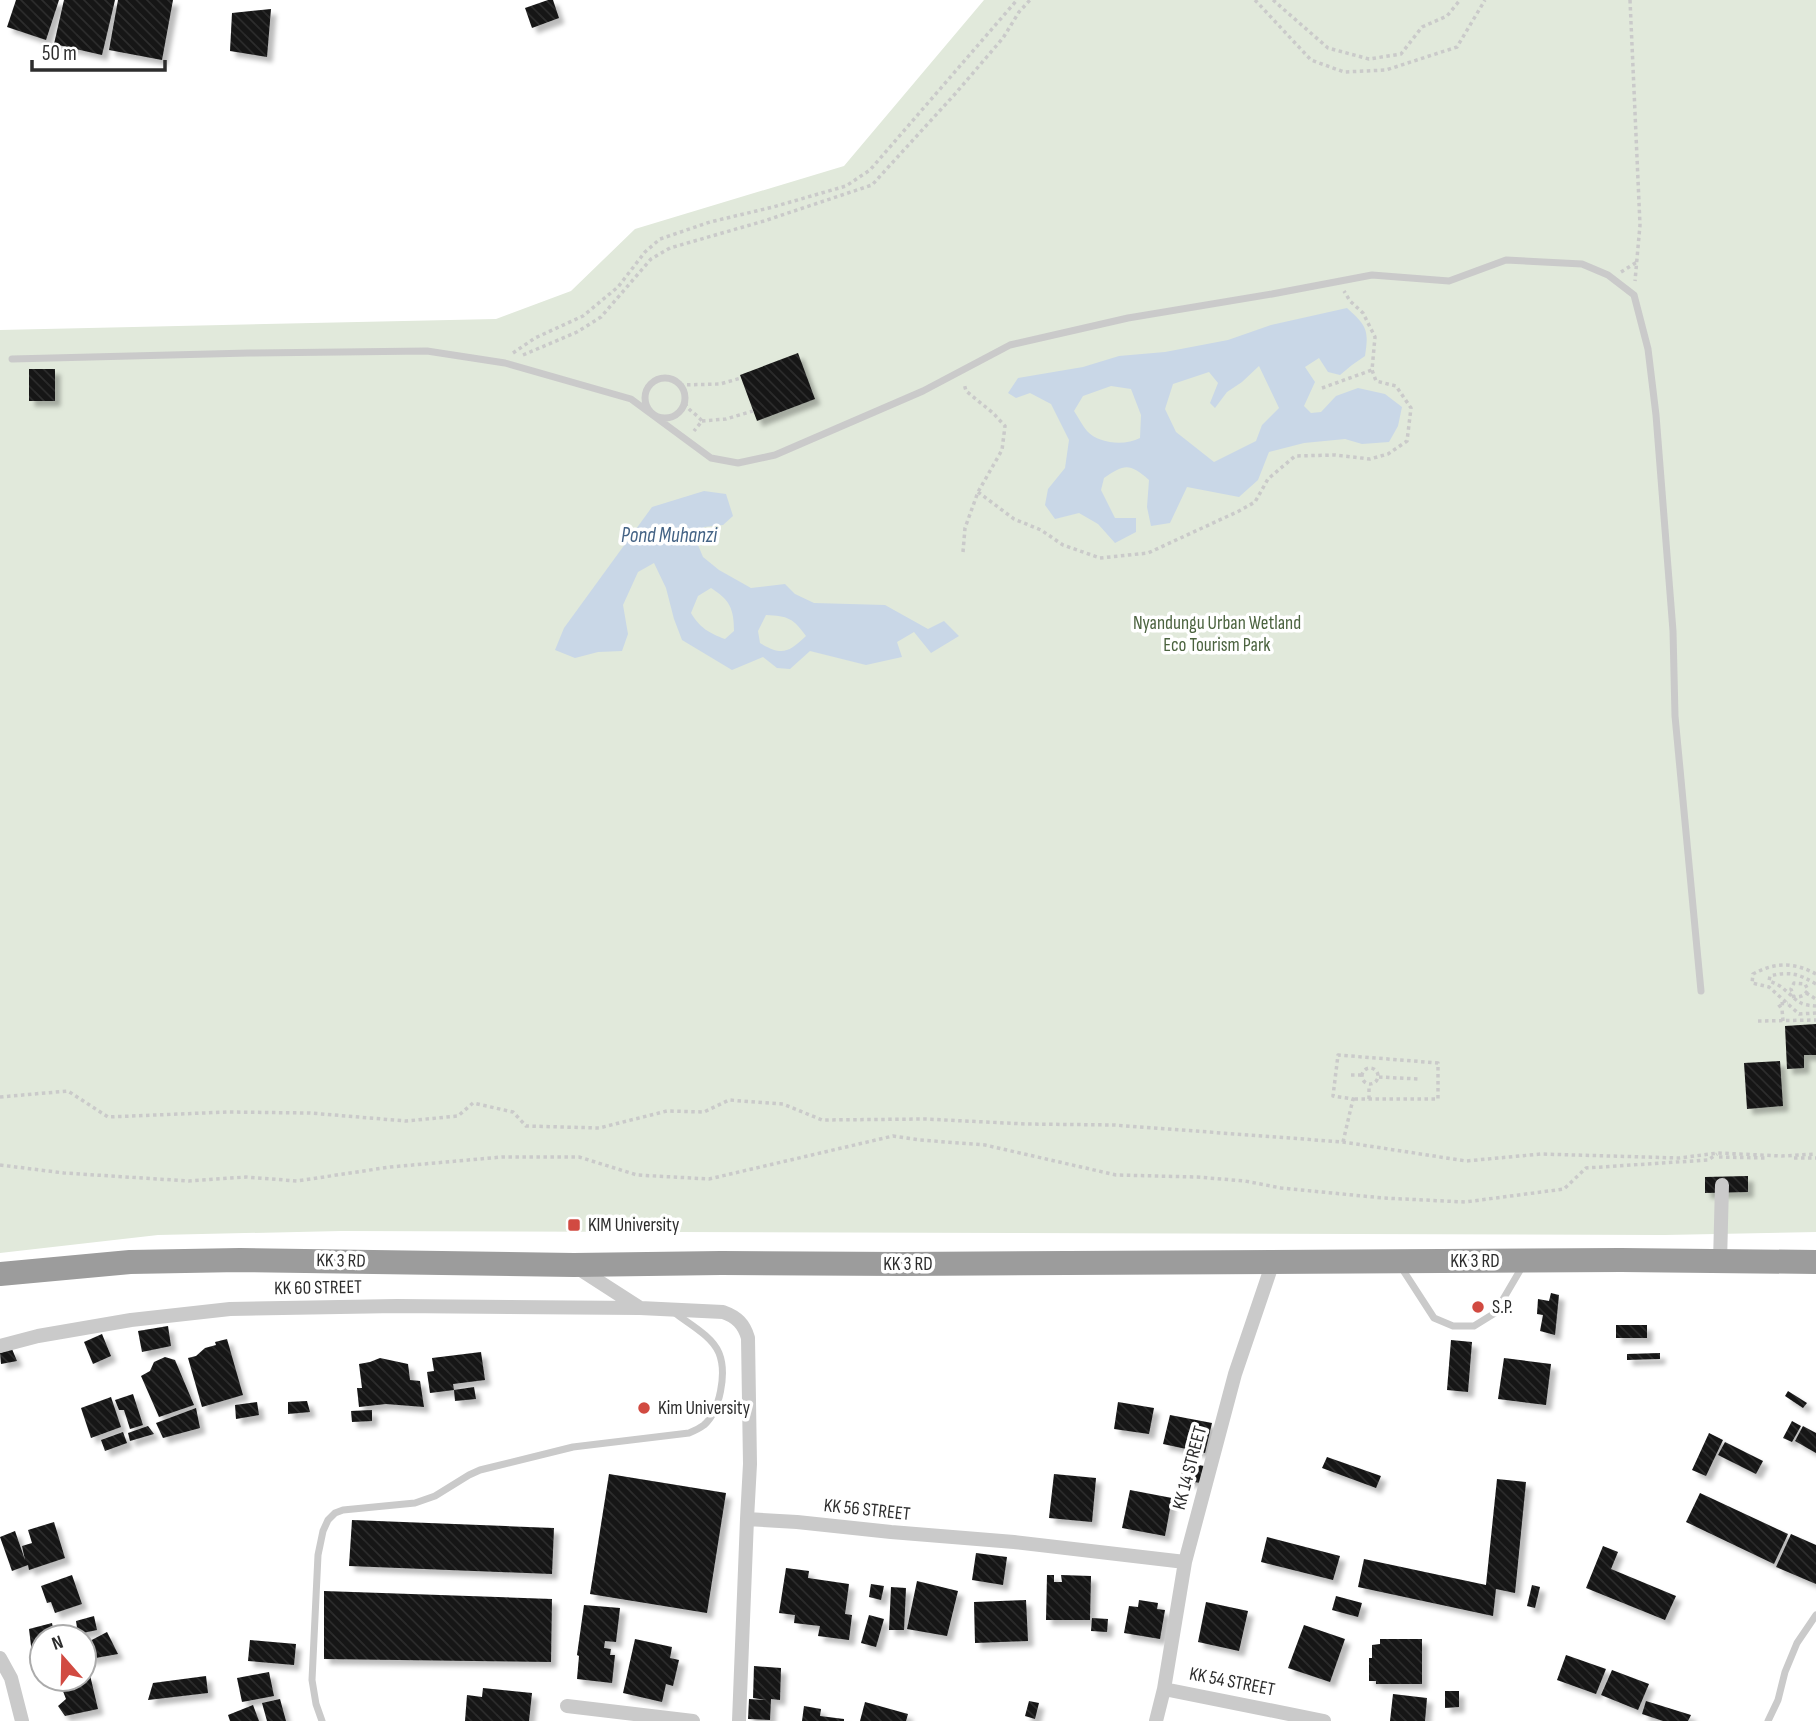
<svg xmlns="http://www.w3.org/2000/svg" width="1816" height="1721" font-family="'Sofia Sans Condensed',sans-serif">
	<defs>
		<pattern id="building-back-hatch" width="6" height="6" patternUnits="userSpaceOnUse" patternTransform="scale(1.75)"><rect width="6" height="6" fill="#141414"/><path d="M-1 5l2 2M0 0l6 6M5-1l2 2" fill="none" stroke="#2e2e2e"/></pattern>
		<filter id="shadow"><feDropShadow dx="5.5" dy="5.5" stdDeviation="2" flood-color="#0004"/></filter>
	</defs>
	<rect width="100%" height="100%" fill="#fff"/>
	<path fill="#e1e9db" d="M984,0H1816V1232L1664,1235L341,1231L158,1235L0,1253V330L496,319L571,291L635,229L844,166Z"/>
	<path fill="#c9d7e7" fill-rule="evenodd" d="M1347,308C1367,326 1369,330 1365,356L1352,365L1340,375L1328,372L1319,358L1305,367L1315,382L1304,406L1311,413L1321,412L1336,396L1358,388L1385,394L1402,407L1398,426L1389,442L1362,444L1345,439L1304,443L1269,452L1258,480L1239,497L1187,487L1170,523L1151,526L1147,507L1149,480C1129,463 1125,464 1104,478L1101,490L1115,518H1136V532L1115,543L1098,524L1079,513L1055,519L1045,505L1048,489L1065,468L1069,440L1051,404L1030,393L1016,398L1008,393L1018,378L1083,367L1119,356L1165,352L1228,340L1271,325ZM1259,366L1279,408L1262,425L1256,441L1214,462L1176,432L1165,409L1173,384L1209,372L1218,383L1210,403L1215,408L1227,392L1242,382ZM1111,386L1131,389L1141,415L1140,438C1125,446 1099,444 1087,431C1082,425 1078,417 1074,411L1083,396Z
		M704,491L726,494L733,516L723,525L704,527L698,545L703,557L719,570L751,588L785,584L795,594L814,603L885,605L928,629L944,621L959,636L931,653L914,632L897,642L902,657L866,665L810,651L790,669L777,668L763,657L732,670L682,640L674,619L666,588L654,563L638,572L623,605L628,634L622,651L598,652L575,658L555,650L564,628L652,507ZM711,588C730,600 734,609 734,631L725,639C709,633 700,628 691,613L698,596ZM766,615C788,616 793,618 806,636C788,653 782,656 760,643L758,631Z"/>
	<path fill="url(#building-back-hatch)" filter="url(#shadow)" d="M16,0H59L46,40L7,27Z
		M64,0H115L102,55L54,44Z
		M118,0H173L162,60L109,50Z
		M548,0H553L559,18L532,28L525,8Z
		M271,9L267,57L230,51L232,13Z
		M798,353L815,399L757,421L740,375Z
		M29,369H55V401H29Z
		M1816,1024V1055H1804V1068L1787,1069L1785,1026Z
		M1780,1061L1783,1106L1747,1109L1744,1063Z
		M1748,1176V1192L1705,1193V1177Z
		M1551,1293L1559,1295L1555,1335L1540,1331L1543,1315L1537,1314L1538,1299L1549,1301Z
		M1616,1325H1647V1338H1616Z
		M168,1326L171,1346L142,1352L138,1331Z
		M102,1334L111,1356L93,1364L84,1342Z
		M227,1339L243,1395L202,1407L188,1358L196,1356L205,1348L216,1345L215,1342Z
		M1451,1340L1472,1342L1468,1392L1447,1390Z
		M12,1349L17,1361L1,1364L0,1353Z
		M481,1352L485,1380L453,1384L454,1390L430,1393L427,1372L434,1371L432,1358Z
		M1660,1353V1359L1627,1360V1354Z
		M165,1357L175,1360L194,1405L159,1417L141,1376L150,1371L154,1362Z
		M380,1358L408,1364L410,1380L420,1381L424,1407L386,1404L359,1407L357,1388H362L359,1364L370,1362Z
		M1504,1358L1551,1364L1546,1405L1498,1399Z
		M474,1387L476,1399L455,1401L454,1390Z
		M1788,1391L1807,1403L1803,1408L1785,1396Z
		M133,1394L143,1425L130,1429L124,1410H119L115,1400Z
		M111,1397L121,1427L91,1438L81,1408Z
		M307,1401L310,1412L288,1414V1402Z
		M257,1402L259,1415L236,1419L235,1405Z
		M1118,1402L1154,1408L1149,1434L1114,1429Z
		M196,1408L200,1428L163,1438L156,1423Z
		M372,1410V1421L352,1422L351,1411Z
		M1170,1415L1212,1423L1205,1453L1163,1444Z
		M1792,1421L1801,1426L1792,1442L1783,1438Z
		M148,1426L154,1434L130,1441L128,1433Z
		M1803,1426L1816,1433V1453L1795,1441Z
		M123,1432L127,1443L105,1451L101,1440Z
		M1709,1433L1723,1440L1706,1476L1692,1470Z
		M1725,1442L1763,1461L1756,1474L1718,1455Z
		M1327,1457L1381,1476L1376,1488L1322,1468Z
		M1183,1462L1204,1466L1201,1483L1180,1480Z
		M609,1474L726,1493L707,1613L590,1594Z
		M1054,1474L1096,1478L1092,1522L1049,1518Z
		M1497,1479L1526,1482L1515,1593L1496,1589L1493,1616L1358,1587L1364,1559L1486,1585Z
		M1130,1490L1172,1498L1165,1536L1122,1528Z
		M1700,1493L1788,1534L1774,1564L1686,1522Z
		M352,1520L554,1528L552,1574L349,1566Z
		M54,1522L65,1558L29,1570L28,1565L12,1571L0,1537L15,1531L25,1560L22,1546L32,1543L28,1530Z
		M1791,1534L1816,1545V1584L1776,1567Z
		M1267,1537L1340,1556L1333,1580L1261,1562Z
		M1603,1546L1618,1552L1611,1569L1676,1596L1665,1620L1586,1588Z
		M976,1553L1007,1557L1003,1585L972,1580Z
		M786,1568L809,1571L808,1578L849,1584L845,1614L852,1615L849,1640L818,1636L820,1626L794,1623L795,1615L779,1613Z
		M72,1575L82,1604L55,1613L51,1602L47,1603L41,1586Z
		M1047,1575H1054V1582H1062L1061,1575L1091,1576L1090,1620H1046Z
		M917,1581L958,1591L947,1636L907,1629Z
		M871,1584L884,1586L881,1600L869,1597Z
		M1532,1585L1540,1587L1535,1608L1527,1606Z
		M891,1587L906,1588L904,1630H889Z
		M324,1591L552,1599L551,1662L324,1659Z
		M1336,1596L1362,1603L1358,1617L1332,1610Z
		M1026,1600L1028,1641L975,1643L974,1602Z
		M1139,1600L1158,1603L1157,1609L1165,1610L1160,1639L1124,1633L1129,1606L1138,1607Z
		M1206,1602L1248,1611L1239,1651L1198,1642Z
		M584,1605L620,1608L616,1642L605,1641L604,1648L611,1649L610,1655H615L612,1683L577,1679L579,1656L577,1655Z
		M869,1615L884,1619L876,1647L861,1643Z
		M94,1616L97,1630L78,1634L76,1621Z
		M1092,1618L1108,1619L1107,1632L1091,1631Z
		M52,1623L53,1628L59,1626L61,1637H42V1654H32L29,1629Z
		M1304,1625L1345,1639L1330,1682L1288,1668Z
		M107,1632L118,1654L90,1659L84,1644Z
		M635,1639L672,1647L670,1658L679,1660L673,1686L666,1684L662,1702L623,1693Z
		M1380,1639H1422V1684H1376V1681H1369V1658H1372V1645L1380,1644Z
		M250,1640L296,1644L294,1665L248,1661Z
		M1566,1655L1606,1669L1596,1694L1557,1680Z
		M754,1666L781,1668L780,1700L771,1699L770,1720L748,1719L749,1699L766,1700L753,1698Z
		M1612,1670L1649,1684L1638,1710L1601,1695Z
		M269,1672L274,1696L242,1702L237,1678Z
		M90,1675L98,1709L65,1716L58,1706L66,1699L61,1686L72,1679H84V1676Z
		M206,1676L208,1693L148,1700L153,1683Z
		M483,1688L532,1693L529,1721H465L467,1695L482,1697Z
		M1445,1691H1459V1707L1445,1708Z
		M1393,1694L1427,1698L1425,1721H1390Z
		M280,1699L286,1721H267L262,1703Z
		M1029,1701L1039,1703L1035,1719L1025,1716Z
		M1646,1701L1691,1715L1688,1721H1663L1642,1714Z
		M865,1702L908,1714L906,1721H860Z
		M253,1705L259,1721H230L228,1715Z
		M804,1706L821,1709L820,1716L844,1719V1721H802Z"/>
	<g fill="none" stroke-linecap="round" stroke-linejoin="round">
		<path stroke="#cacaca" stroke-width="3.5" stroke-dasharray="3.5 3.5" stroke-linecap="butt" d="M1255,0L1311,60L1344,72L1386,70L1457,47L1485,0
			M1273,0L1328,48L1369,59L1401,54L1422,27L1447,16L1460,0
			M1630,0L1640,225L1635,281
			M1621,272L1637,262
			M513,353L535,338L583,316L618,287L645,252L660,239L710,222L773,207L846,186L870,170L1017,0
			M523,355L577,332L601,317L651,259L670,248L764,221L872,185L955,94L1003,38L1019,12L1030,0
			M680,385L720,384L741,378
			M1322,388L1372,370
			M685,403C689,412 696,413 702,421L694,431
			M702,421L726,419L753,411
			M978,492L1014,519L1041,530L1063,545L1100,558L1148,553L1239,511L1255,502L1268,479L1295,456L1335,455L1370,459L1388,454L1407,441L1411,408L1396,386L1376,381L1372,370L1375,337L1363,313L1350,301L1344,291
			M963,552L965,528L978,492L1002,450L1005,426L993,413L966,391L964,383
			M1816,974C1794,962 1775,962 1753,974L1752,983L1769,987L1799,1014L1816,1013
			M1816,984C1799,974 1790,971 1770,976L1769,981C1775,983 1781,986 1785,990C1798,1001 1798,1005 1816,1006
			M1806,993L1816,999
			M1794,998L1791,989L1794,983L1805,984L1808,990C1804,996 1801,997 1794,997
			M1758,1021L1816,1020
			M1783,1021L1782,1009L1778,1004L1788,1003
			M1362 1076a8 8 0 1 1 16 0a8 8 0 1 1-16 0Z
			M1351,1075H1362
			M1379,1077L1418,1079
			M0,1097L68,1091L108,1117L227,1112L310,1113L406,1121L458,1116L473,1103L513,1112L526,1126L599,1128L667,1111L704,1112L729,1100L783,1104L822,1120L925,1119L1026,1124L1114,1125L1343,1142L1466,1161L1541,1154L1679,1158L1718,1153L1782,1156L1816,1154
			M1369,1099V1085
			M1343,1142L1353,1099L1333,1096L1338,1055L1438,1063V1099H1353
			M1719,1157L1765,1158
			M1794,1158H1816
			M0,1165L64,1173L189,1181L246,1177L297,1181L390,1167L502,1157H579L637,1175L709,1179L893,1136L920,1140L985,1145L1116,1175L1197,1177L1245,1181L1281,1188L1383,1198L1465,1202L1564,1189L1586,1168L1708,1160L1717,1154"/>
		<path stroke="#cacaca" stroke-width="7" d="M12,359L249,353L427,351L505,363L631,399L711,458L738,463L775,455L923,391L1010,345L1128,318L1272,294L1372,275L1449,281L1506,260L1582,264L1608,275L1634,295L1648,349L1656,415L1673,631L1675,716L1701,991
			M645 398a20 20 0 1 1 40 0a20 20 0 1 1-40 0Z
			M1401,1267L1434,1318L1453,1326H1474L1495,1313L1522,1267
			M322,1721L316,1704L312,1680L318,1555L323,1531L328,1520L335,1513L343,1510L415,1503L435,1496L469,1475L480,1470L573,1447L689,1433C694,1431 700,1428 704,1425C720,1411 727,1373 719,1353C712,1336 689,1324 675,1313
			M1768,1721L1778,1700L1785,1672L1797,1643L1816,1615"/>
		<path stroke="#cacaca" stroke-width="14" d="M1720,1262L1722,1185
			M578,1268L640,1308L723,1312C737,1317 744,1324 748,1338L750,1464L747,1519
			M0,1346L38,1336L131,1320L230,1309L397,1306L640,1308
			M0,1658L11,1678L22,1721
			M1164,1689L1185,1562L1235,1374L1273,1262
			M567,1706L693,1721
			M739,1721L747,1519L797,1522L891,1532L1014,1542L1185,1562
			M1156,1721L1164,1689L1324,1721"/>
		<path stroke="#9c9c9c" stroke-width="24" d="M0,1274L130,1262L240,1260L574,1265L721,1263L902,1264L1621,1260L1816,1262"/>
	</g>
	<g fill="#d14a41" stroke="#fff" stroke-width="2.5">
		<rect x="567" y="1218" width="14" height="14" rx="3.5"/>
		<circle cx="1478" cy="1307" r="7"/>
		<circle cx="644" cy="1408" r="7"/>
	</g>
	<g text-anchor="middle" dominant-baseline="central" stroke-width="7" stroke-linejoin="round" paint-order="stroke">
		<g font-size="19" fill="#4b633f" stroke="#fff">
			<text x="1217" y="623">Nyandungu Urban Wetland<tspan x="1217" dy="22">Eco Tourism Park</tspan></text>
		</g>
		<g font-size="19" fill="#2d2d2d" stroke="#fff" text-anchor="start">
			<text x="588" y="1225">KIM University</text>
			<text x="1492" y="1307">S.P.</text>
			<text x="658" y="1408">Kim University</text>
		</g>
		<g font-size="19" fill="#2d2d2d" stroke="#fff">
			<text transform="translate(341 1261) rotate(1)">KK 3 RD</text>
			<text x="1475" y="1261">KK 3 RD</text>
			<text x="908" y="1264">KK 3 RD</text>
			<text transform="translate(318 1288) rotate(-1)">KK 60 STREET</text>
			<text transform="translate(1190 1468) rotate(-75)">KK 14 STREET</text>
			<text transform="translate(867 1510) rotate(6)">KK 56 STREET</text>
			<text transform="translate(1232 1682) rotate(11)">KK 54 STREET</text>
		</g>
		<g font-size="21" font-style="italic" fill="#446385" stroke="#fff">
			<text x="669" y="535">Pond Muhanzi</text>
		</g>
	</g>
	<g transform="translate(63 1658) rotate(340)"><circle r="33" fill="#ffffff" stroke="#ababab" stroke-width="2"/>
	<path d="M0-5L12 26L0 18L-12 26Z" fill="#d14a41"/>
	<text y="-10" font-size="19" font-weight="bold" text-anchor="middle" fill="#2d2d2d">N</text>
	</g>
	<path d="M32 60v10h133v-10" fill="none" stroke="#2d2d2d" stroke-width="3.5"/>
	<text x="42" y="60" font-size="21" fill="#2d2d2d" stroke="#ffffff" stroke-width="5" paint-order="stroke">50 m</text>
</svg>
